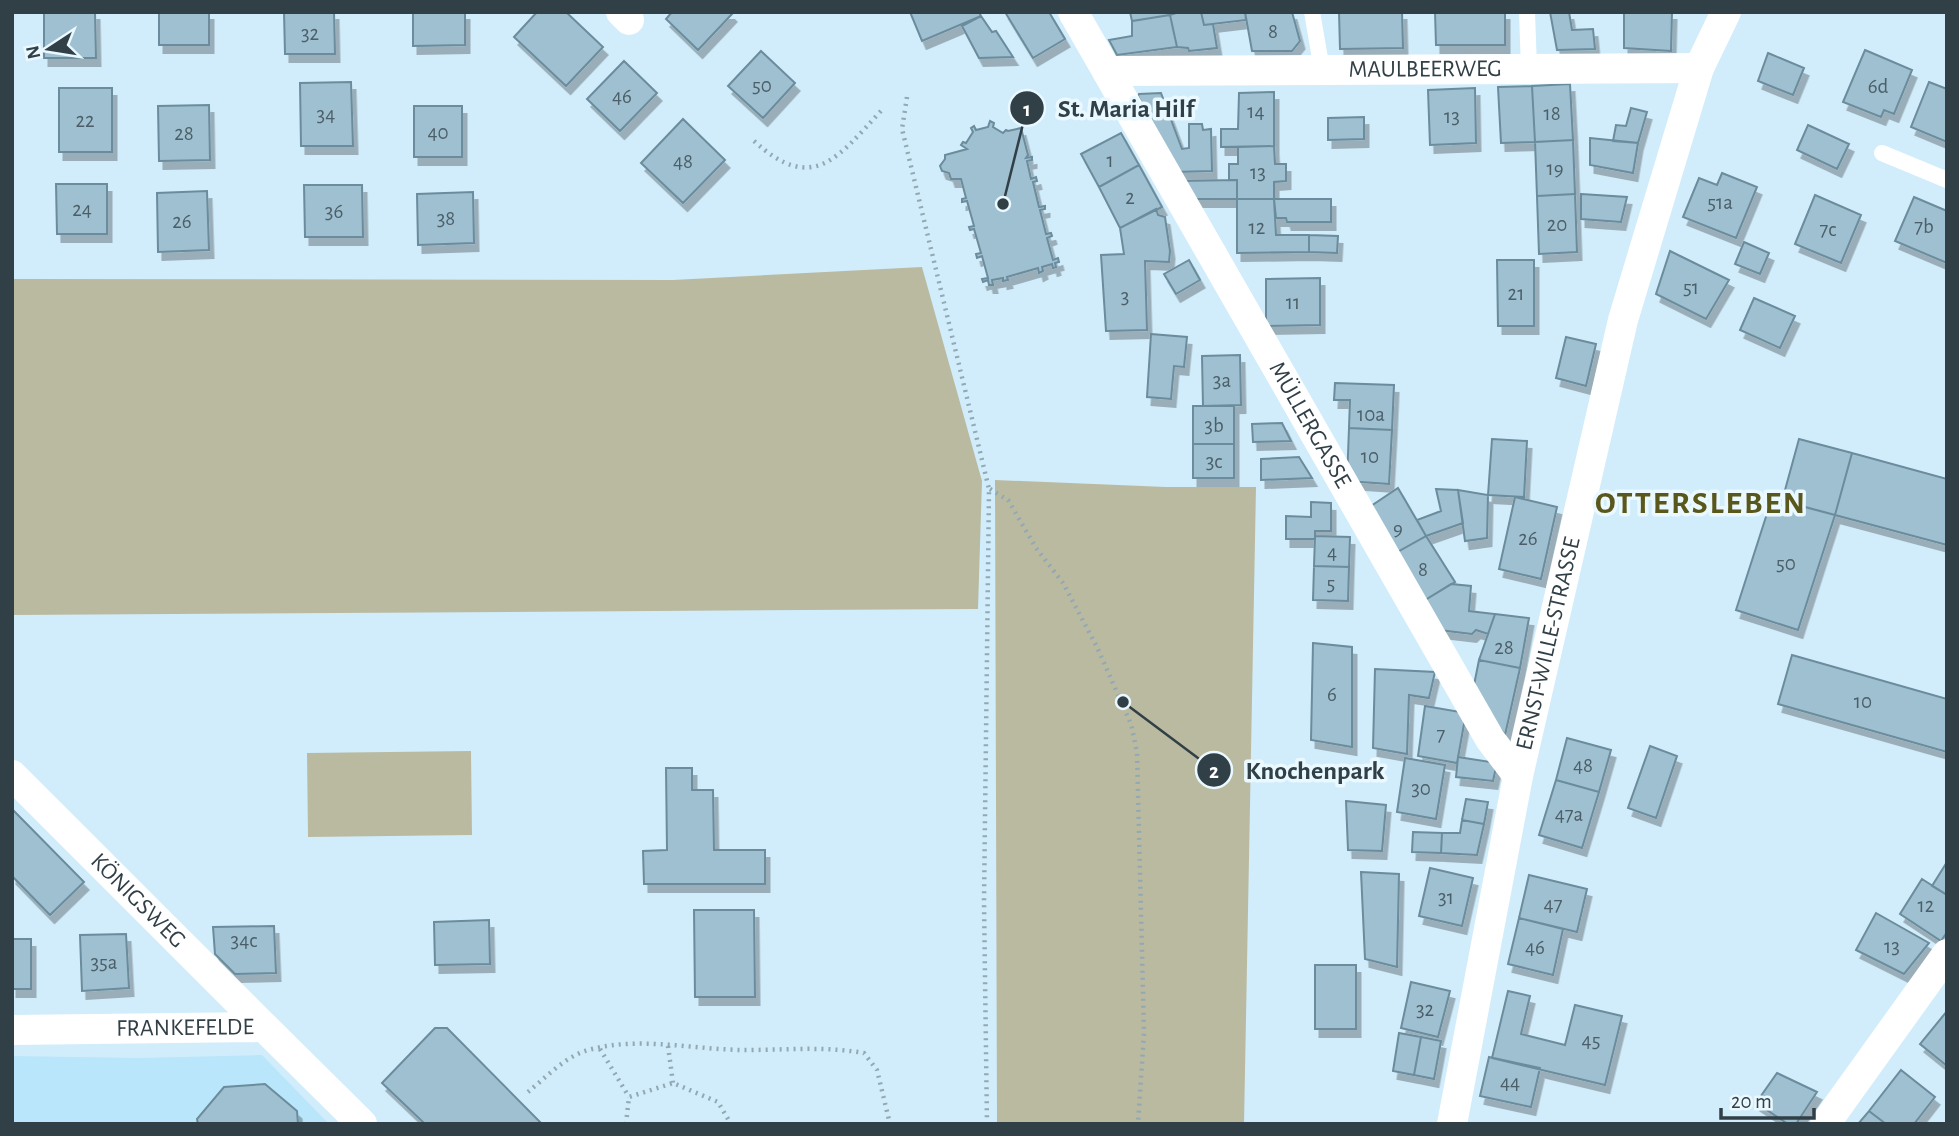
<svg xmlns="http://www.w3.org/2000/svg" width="1959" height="1136" font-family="'Alegreya Sans',sans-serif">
	<defs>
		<filter id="shadow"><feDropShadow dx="4.5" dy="8" stdDeviation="0" flood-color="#0004"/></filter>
	</defs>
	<rect width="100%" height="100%" fill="#d1edfb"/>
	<path fill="#b9e6fa" d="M262,1055L329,1124H12V1056L140,1058Z"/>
	<path fill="#babaa1" d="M922,267L982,481L978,609L12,615V279L673,280Z
		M995,480L1166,487H1256L1244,1124H997Z
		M471,751L472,835L308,837L307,753Z"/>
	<path fill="#9ec0d1" stroke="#6b8c9c" stroke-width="2" filter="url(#shadow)" d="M44,12H95L96,58H44Z
		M159,12H209V45H159Z
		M284,12H334L335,54H285Z
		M413,12H465V45L413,46Z
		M537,12H566L603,47L566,86L514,37Z
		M672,12H730L732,14L698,50L666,19Z
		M910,12H979L981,16L922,41Z
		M1005,12H1049L1065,39L1033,58Z
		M1130,12H1169L1170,15L1132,21Z
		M1179,12H1201L1204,25L1213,24L1217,48L1189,51L1188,48L1177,47L1170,15Z
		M1201,12H1245L1246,20L1204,25Z
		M1245,12H1292L1300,41L1292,51H1252Z
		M1339,12H1402L1403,48L1340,49Z
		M1435,12H1505V45H1436Z
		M1550,12H1569L1572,30L1593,29L1595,49L1557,50Z
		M1624,12H1672L1671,51L1624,48Z
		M1170,15L1177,47L1117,55L1109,40L1132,36V21Z
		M981,16L992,32L996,31L1013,57L979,58L962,26Z
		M1865,50L1912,70L1894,114L1884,110L1881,117L1843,102Z
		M761,51L795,83L763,118L728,86Z
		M1768,53L1804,68L1793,95L1758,81Z
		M624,61L657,93L620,131L587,99Z
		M351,82L353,146H301L300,83Z
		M1929,82L1947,89V142L1911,127Z
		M1570,84L1573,140L1535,142L1532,86Z
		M1532,86L1535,142L1501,143L1498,87Z
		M59,88H112V152H59Z
		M1475,88L1476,143L1430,145L1428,90Z
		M1274,92V146L1221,147V129H1238L1239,93Z
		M1161,93L1182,149L1189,148V124H1202L1203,130L1211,129L1212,171L1174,172L1138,96L1139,94Z
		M209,105L210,160L159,161L158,106Z
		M414,106H462V157H414Z
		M1631,108L1647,112L1638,143L1613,141L1616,125L1626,126Z
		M1364,117V139L1328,140V118Z
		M683,119L725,160L683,203L641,163Z
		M990,121L994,123L993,127L1003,133L1006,130L1008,131L1021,128L1028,155L1026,158L1032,157V160L1027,161L1031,179L1036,177L1037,181L1033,182L1039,207L1045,206V209L1040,210L1046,234L1051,233L1052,236L1047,238L1053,260L1058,258L1059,262L1055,263L1056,267L1053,268L1052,264L1042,267L1043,271L1039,273L1038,268L1007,277L1008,280L1003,281V278L992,280L993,285H989L988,280L983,282L982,279L988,278L982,256L977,258L976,254L981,253L974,229L970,230L969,227L974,226L967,201L962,202V199L966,198L961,179H951L949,173L942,171L940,166L945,159V155L967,149L961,145L963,142L966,143L973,132L971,128L974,126L976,130L988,127Z
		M1808,125L1849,144L1837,169L1797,150Z
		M1121,133L1139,165L1099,187L1081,154Z
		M1590,138L1638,143L1633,173L1590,165Z
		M1573,140L1575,194L1537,196L1535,142Z
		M1274,146L1275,164H1286V181L1274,182V199H1237V180H1229V164H1238V147Z
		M1139,165L1162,207L1120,228L1099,187Z
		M1722,173L1757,187L1736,238L1683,217L1699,178L1717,185Z
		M1237,180V199H1187L1178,181Z
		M56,184H107V234H57Z
		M304,185H362L363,237H305Z
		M207,191L209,250L158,252L157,193Z
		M473,192L474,243L418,245L417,194Z
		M1575,194L1577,252L1539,254L1537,196Z
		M1581,194L1627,197L1621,222L1581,219Z
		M1815,195L1861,215L1841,263L1795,244Z
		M1914,197L1947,211V263L1895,241Z
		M1237,199H1274L1276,235H1309V252L1237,253Z
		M1274,199H1331V222H1287L1286,218H1276Z
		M1156,209L1158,215L1165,217L1170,251L1169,262L1145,261L1147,330L1106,331L1101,255L1124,254L1120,228Z
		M1309,235L1338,236L1337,253L1309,252Z
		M1744,242L1769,253L1760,274L1735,264Z
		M1670,251L1729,280L1706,319L1656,294Z
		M1189,260L1200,280L1176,294L1164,274Z
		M1497,260H1534V326H1498Z
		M1320,278V325L1266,326V279Z
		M1754,298L1795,316L1780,348L1740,330Z
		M1151,334L1187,337L1184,367L1174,366L1171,399L1147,397Z
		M1566,337L1596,344L1586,386L1556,378Z
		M1240,355L1241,405L1203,406L1202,356Z
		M1335,383L1394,385L1392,430L1349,428L1350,400H1334Z
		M1193,406H1234V444H1193Z
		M1282,423L1291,441L1253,442L1252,424Z
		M1349,428L1392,430L1389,484L1347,481Z
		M1492,439L1527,441L1524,497L1488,495Z
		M1799,439L1852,453L1835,515L1782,501Z
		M1193,444H1234V478H1193Z
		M1852,453L1947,479V545L1835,515Z
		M1299,457L1312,478L1261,480V459Z
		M1398,488L1426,536L1392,555L1365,510Z
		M1436,489L1458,490L1463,523L1426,536L1417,520L1441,511Z
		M1458,490L1488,495L1487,538L1465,541Z
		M1515,497L1557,507L1541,579L1499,569Z
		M1772,498L1835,515L1798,630L1736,610Z
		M1311,502L1331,503V531H1315V539H1286V516L1311,517Z
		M1315,536L1350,537L1349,567L1314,566Z
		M1426,536L1455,582L1422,602L1392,555Z
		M1314,566L1349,567L1348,601L1313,600Z
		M1451,584L1471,586L1469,611L1495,614L1488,634L1476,630L1472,634L1439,630L1422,602Z
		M1495,614L1529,618L1520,668L1479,660Z
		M1313,643L1352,647V747L1311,740Z
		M1792,655L1947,699V752L1778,704Z
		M1479,660L1520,668L1505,735L1472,695Z
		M1375,669L1435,672L1429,698L1409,695L1407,754L1373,748Z
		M1425,706L1466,713L1457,763L1418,756Z
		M1567,738L1611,750L1599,792L1556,780Z
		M1650,746L1677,756L1656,818L1628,808Z
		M1458,757L1497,763L1493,781L1456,777Z
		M1405,758L1445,765L1436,819L1397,812Z
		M666,768H692V790H713L714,850H765V884H644L643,851L667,850Z
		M1556,780L1599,792L1582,848L1539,835Z
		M1466,799L1488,802L1484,824L1462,820Z
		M1346,801L1386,805L1382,851L1348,850Z
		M12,809L84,882L50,915L12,876Z
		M1462,820L1484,824L1477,855L1441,853L1442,833H1460Z
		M1413,832L1442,833L1441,853L1412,852Z
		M1947,862V895L1932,886Z
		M1430,868L1473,878L1462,926L1419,916Z
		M1361,872L1399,874L1397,967L1365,959Z
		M1529,875L1587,889L1577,932L1519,918Z
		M1922,879L1947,895V932L1941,941L1900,914Z
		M694,910H754L755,997H695Z
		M1876,913L1929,943L1904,974L1856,950Z
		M1519,918L1563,929L1553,975L1508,964Z
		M489,920L490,964L435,965L434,922Z
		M274,926L276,973L235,974L215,954L213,927Z
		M126,934L129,988L82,991L80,935Z
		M12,939H31V989H12Z
		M1315,965H1356V1029H1315Z
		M1411,982L1450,991L1438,1037L1401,1028Z
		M1508,991L1530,996L1521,1034L1565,1045L1575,1005L1622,1016L1605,1085L1492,1058Z
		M1947,1011V1066L1920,1044Z
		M435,1028H447L542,1124H425L382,1083Z
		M1399,1033L1421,1037L1414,1075L1393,1071Z
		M1421,1037L1441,1041L1434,1079L1414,1075Z
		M1489,1057L1540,1068L1531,1107L1480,1096Z
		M1901,1070L1935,1097L1914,1124H1886L1869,1111Z
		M1777,1073L1817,1092L1796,1124H1788L1756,1103Z
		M265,1084L297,1111L298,1124H198L197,1119L224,1087Z
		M1869,1111L1886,1124H1858Z"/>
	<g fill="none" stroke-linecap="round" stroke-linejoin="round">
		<path stroke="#92a8b3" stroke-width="4.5" stroke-dasharray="2 5" stroke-linecap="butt" d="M907,97L902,129L989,489L984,901L987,1124
			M754,141C813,195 838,157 881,111
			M990,489L1008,500L1036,548L1063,583L1097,647L1131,724L1137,752L1144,1033L1138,1124
			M668,1046L673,1083
			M600,1049L629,1097
			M528,1092C545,1078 564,1058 585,1051C637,1035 693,1050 746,1050C786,1050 824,1046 864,1053L877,1070L890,1124
			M626,1124L629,1097L673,1083L718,1102L731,1124"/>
		<path stroke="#fff" stroke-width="16" d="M1312,12L1322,70
			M1527,12L1529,69
			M1882,153L1947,180"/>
		<g stroke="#fff" stroke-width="30">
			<path d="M621,12L629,20"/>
			<path id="s1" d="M1073,12L1490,739L1518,776"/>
			<path id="s2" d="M1107,71L1699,68"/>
			<path id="s3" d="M12,775L264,1027"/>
			<path id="s4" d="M12,1030L264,1027L362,1124"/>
			<path id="s5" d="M1452,1124L1518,776L1623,320L1699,68L1726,12"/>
			<path d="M1825,1124L1947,954"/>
		</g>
	</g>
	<g text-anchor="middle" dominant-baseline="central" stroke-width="7" stroke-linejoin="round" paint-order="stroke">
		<g font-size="21" fill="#4c5f69">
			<text x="1273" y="31">8</text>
			<text x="310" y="33">32</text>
			<text x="762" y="85">50</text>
			<text x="1878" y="86">6d</text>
			<text x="622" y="96">46</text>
			<text x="1256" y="111">14</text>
			<text x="1552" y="113">18</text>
			<text x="326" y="114">34</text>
			<text x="1452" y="116">13</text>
			<text x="85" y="120">22</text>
			<text x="438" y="132">40</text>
			<text x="184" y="133">28</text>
			<text x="1110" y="160">1</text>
			<text x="683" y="161">48</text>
			<text x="1555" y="168">19</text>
			<text x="1258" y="172">13</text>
			<text x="1130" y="197">2</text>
			<text x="1720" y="202">51a</text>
			<text x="82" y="209">24</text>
			<text x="334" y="211">36</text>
			<text x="446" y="218">38</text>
			<text x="182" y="221">26</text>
			<text x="1557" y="224">20</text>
			<text x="1924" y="226">7b</text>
			<text x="1257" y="227">12</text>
			<text x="1828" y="229">7c</text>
			<text x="1691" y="287">51</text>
			<text x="1516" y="293">21</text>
			<text x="1125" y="296">3</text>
			<text x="1293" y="302">11</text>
			<text x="1222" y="380">3a</text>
			<text x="1371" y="414">10a</text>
			<text x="1214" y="425">3b</text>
			<text x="1370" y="456">10</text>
			<text x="1214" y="461">3c</text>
			<text x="1398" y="528">9</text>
			<text x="1528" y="538">26</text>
			<text x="1332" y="552">4</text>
			<text x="1786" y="563">50</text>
			<text x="1423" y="569">8</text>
			<text x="1331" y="583">5</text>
			<text x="1504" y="647">28</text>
			<text x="1332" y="694">6</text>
			<text x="1863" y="701">10</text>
			<text x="1441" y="734">7</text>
			<text x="1583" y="765">48</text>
			<text x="1421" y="788">30</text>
			<text x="1569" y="814">47a</text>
			<text x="1446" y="897">31</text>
			<text x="1553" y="904">47</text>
			<text x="1926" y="905">12</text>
			<text x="244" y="940">34c</text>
			<text x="1892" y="946">13</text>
			<text x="1535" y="947">46</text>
			<text x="104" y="962">35a</text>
			<text x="1425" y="1009">32</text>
			<text x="1591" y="1040">45</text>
			<text x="1510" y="1082">44</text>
		</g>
		<g font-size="24" fill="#313f46" stroke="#eaf8ff">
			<text stroke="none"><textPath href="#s2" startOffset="318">MAULBEERWEG</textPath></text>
			<text stroke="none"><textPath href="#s1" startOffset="476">MÜLLERGASSE</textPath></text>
			<text stroke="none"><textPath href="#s5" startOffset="490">ERNST-WILLE-STRASSE</textPath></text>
			<text stroke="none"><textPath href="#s3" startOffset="178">KÖNIGSWEG</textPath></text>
			<text stroke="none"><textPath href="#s4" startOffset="173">FRANKEFELDE</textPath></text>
		</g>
		<g font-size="32" font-weight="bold" letter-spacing="2" fill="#59571b" stroke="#eaf8ff">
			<text x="1701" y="503">OTTERSLEBEN</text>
		</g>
	</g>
	<path fill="none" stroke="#313f46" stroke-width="2.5" d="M1003 204L1027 108M1123 702L1214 770"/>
	<g fill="#313f46" stroke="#eaf8ff" stroke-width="2.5">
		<circle cx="1003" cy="204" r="7"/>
		<circle cx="1123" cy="702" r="7"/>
		<circle cx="1027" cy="108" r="18"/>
		<circle cx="1214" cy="770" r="18"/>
	</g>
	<g font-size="21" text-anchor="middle" font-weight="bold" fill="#fff">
		<text x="1027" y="116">1</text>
		<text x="1214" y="778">2</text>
	</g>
	<g font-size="26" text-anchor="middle" font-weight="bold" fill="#313f46" stroke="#eaf8ff" stroke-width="7" stroke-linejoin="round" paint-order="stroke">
		<text x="1126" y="117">St. Maria Hilf</text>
		<text x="1315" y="779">Knochenpark</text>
	</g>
	<rect width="1959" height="1136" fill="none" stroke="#313f46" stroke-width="28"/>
	<g transform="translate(49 49) rotate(258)" stroke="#eaf8ff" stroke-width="5" paint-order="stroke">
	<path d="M0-5L12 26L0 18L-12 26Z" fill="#313f46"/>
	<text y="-10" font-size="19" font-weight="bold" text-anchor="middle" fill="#313f46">N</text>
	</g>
	<path d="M1721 1108v10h93v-10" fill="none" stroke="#313f46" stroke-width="3.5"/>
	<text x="1731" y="1108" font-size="21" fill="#313f46" stroke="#eaf8ff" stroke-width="5" paint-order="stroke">20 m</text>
</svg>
